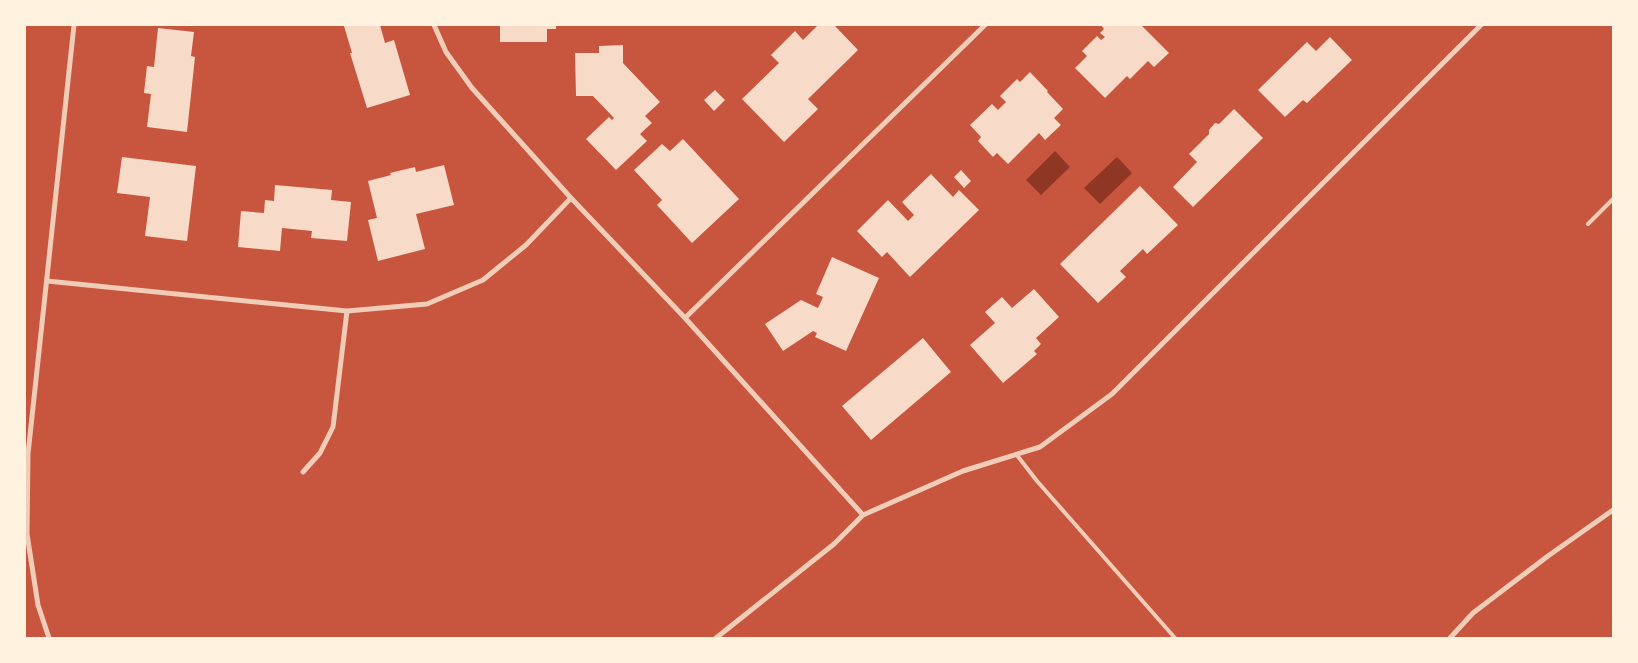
<svg xmlns="http://www.w3.org/2000/svg" width="1638" height="663" font-family="'PT Sans',sans-serif">
	<rect width="100%" height="100%" fill="#c8553d"/>
	<path fill="#8f3625" d="M1055,151L1070,167L1041,195L1026,180Z
		M1117,157L1132,173L1100,204L1084,188Z"/>
	<path fill="#f7dbc8" d="M349,25H380L385,43L394,40L410,95L367,108L350,53H352L344,26Z
		M500,25H556V29H547V42H500Z
		M818,25H834L858,50L808,99L818,109L784,142L742,99L779,63L771,55L795,31L803,40Z
		M1101,25H1141L1169,53L1154,67L1148,61L1130,79L1127,76L1105,98L1075,68L1087,56L1082,51L1097,36L1101,40L1105,37L1100,33L1104,29Z
		M158,28L194,32L191,56L195,57L187,132L147,127L151,94L144,93L147,66L154,67Z
		M1330,37L1352,60L1307,103L1303,100L1285,117L1258,90L1307,42L1316,51Z
		M623,45V63L660,102L645,116L652,123L640,134L647,141L616,170L586,139L609,117L612,120L614,118L593,96H576L575,53H599V46Z
		M1030,72L1048,91L1047,92L1063,109L1054,118L1061,125L1045,140L1039,133L1008,164L997,153L993,157L978,141L981,137L970,125L992,104L998,110L1006,102L1000,96L1017,79L1020,82Z
		M715,90L725,100L714,111L704,100Z
		M1234,109L1263,138L1193,207L1173,187L1197,162L1189,154L1209,134V130L1215,123L1219,124Z
		M683,139L739,199L692,243L657,205L662,200L634,170L662,144L670,151Z
		M122,157L196,166L187,241L145,236L150,197L117,193Z
		M444,165L454,205L416,214L425,249L378,261L368,220L377,218L368,181L391,175L390,173L415,167L416,172Z
		M961,170L971,181L964,188L954,177Z
		M931,174L953,197L959,190L979,210L910,277L887,252L882,257L857,231L888,200L908,221L914,215L902,202Z
		M275,185L332,190L331,200L351,202L347,241L311,238L312,231L282,228L280,251L238,247L241,211L264,213L265,200L274,201Z
		M1140,186L1178,225L1147,254L1143,249L1120,271L1126,277L1098,303L1060,264Z
		M832,257L879,278L846,351L815,337L817,333L813,331L783,351L765,324L801,300L818,308L823,297L816,294Z
		M1034,289L1059,317L1036,338L1041,344L1034,351L1037,354L1003,383L970,345L995,323L985,312L1002,297L1012,308Z
		M923,338L951,372L871,440L842,406Z"/>
	<g fill="none" stroke-linecap="round" stroke-linejoin="round">
		<path stroke="#f1ccb7" stroke-width="4" d="M1588,224L1613,199
			M1016,454L1037,481L1175,638"/>
		<path stroke="#f1ccb7" stroke-width="5" d="M434,25L446,52L472,88L571,198L685,318L863,515
			M47,281L347,311L427,304L483,280L526,245L571,198
			M685,318L985,25
			M303,472L320,453L333,427L347,311
			M49,638L38,605L27,534L28,454L74,25
			M716,638L834,544L863,515L963,471L1040,447L1112,394L1481,25
			M1450,638L1473,613L1548,556L1613,510"/>
	</g>
	<rect width="1638" height="663" fill="none" stroke="#fff3e0" stroke-width="52"/>
</svg>
